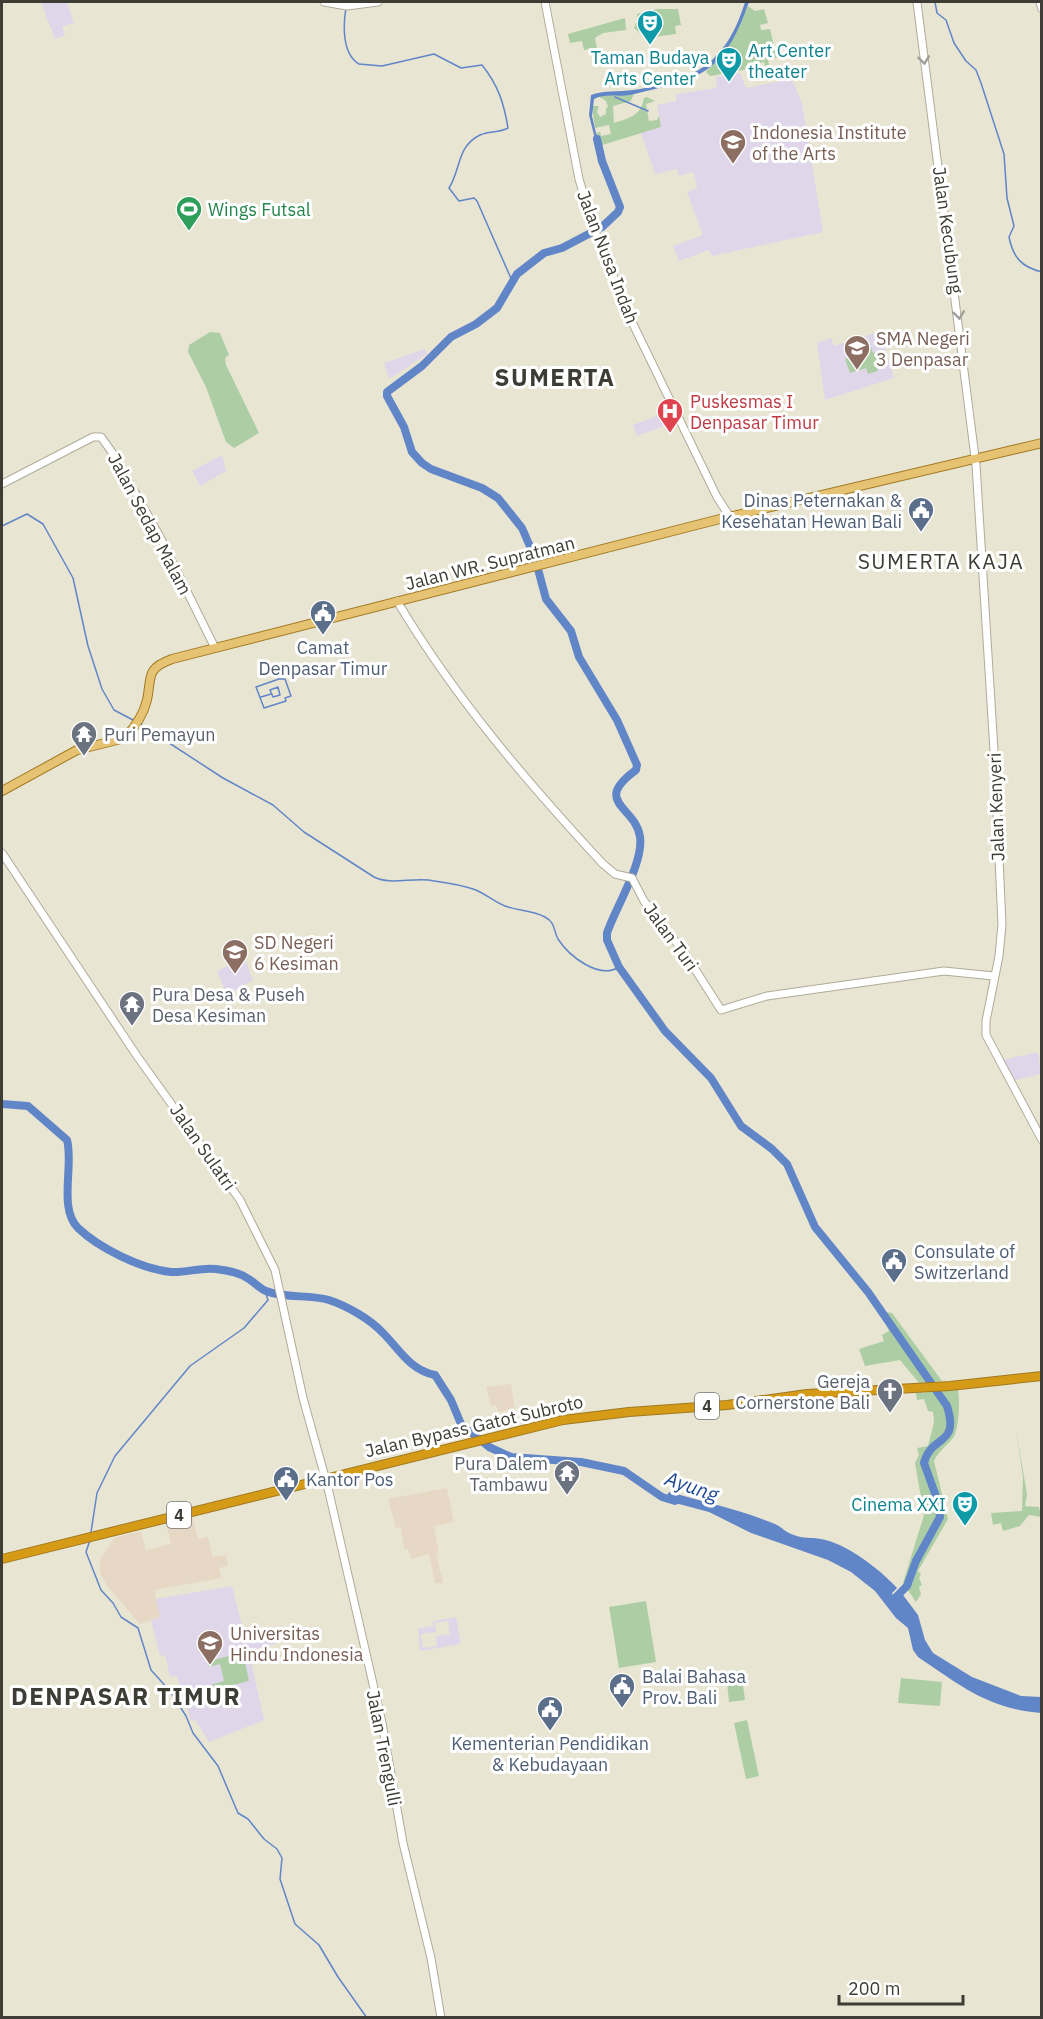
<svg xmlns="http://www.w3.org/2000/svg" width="1043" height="2019" font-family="'IBM Plex Sans',sans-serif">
	<rect width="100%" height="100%" fill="#e9e5d3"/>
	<path fill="#e6d8c5" d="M511,1384L515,1409L499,1412L496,1405L491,1406L486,1387Z
		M447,1488L454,1522L434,1526L439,1553H436L443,1583H435L429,1554L411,1559L408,1549H404L401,1527L396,1528L388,1499Z
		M192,1516L198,1539L208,1537L213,1557L226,1555L228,1566L219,1568L221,1578L154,1590L160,1617L140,1624L108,1587L100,1573V1560L114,1538L141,1531L146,1550L171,1544L166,1523Z"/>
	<path fill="#e0d6ea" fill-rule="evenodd" d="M41,2H67L74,23L62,26L65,36L55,39Z
		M740,73L746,88L792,79L802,103L823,232L712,256L709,250L679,261L673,246L703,235L687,192L697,188L694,172L679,176L677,169L655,174L641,133L661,127L657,105L676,101V94L717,88L716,77Z
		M880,331L894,378L825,400L817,343L831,338L834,346Z
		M425,349L427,354L389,379L384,363Z
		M670,411L675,422L637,436L633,425Z
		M222,455L226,471L200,486L192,471Z
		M245,959L253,980L227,995L217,971Z
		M1038,1052L1041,1074L1012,1081L1003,1060Z
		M232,1586L245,1638L274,1626L278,1643L249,1651L264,1720L209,1742L195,1720L191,1721L177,1676L170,1677L165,1655L160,1656L151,1620L160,1617L156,1599Z
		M456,1617L461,1644L420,1651L418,1629L433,1626V1621ZM448,1621L450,1634L436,1636L437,1646L423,1648L421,1634L436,1632L435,1623Z"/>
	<path fill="#adcea4" d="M748,6L755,11L764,9L768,23L760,25L761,30L770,29L777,58L768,60L769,65L765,66L764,62L759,63L760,67L710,76L706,72L729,46Z
		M657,9H678L681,25L675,26L676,34L646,38L634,28L636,22L648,31L651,20L645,16L638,18L637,14Z
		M625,18L626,30L603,33L595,38L597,48L584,50L582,41L570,43L568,34Z
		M634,93L631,101L613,106L614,123C629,118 641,116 644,98L647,97L655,101L646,104L649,121L657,120L659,116L661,127L599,146L596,133L600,132L601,136L611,134L609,125L595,128L592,106H599L597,112L600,117L606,114V108L608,107L606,101L598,96Z
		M210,332L220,333L229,355L225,358L226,365L259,433L234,448L226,442L206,387L188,352L189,345Z
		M871,347L873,353L879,351L882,361L876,363L878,371L868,374L866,368L850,373L845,359L861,354L860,351Z
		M886,1312L892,1313L942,1381L919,1383L900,1360L865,1366L859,1349L884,1341L882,1335L889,1331L881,1314Z
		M958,1390C960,1400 959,1430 953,1438C946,1446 938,1452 934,1461L948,1519L918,1571L921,1574L919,1578L922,1585L919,1587L921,1594L916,1602L903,1583L924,1515L915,1463L919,1455L917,1448L928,1446L934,1422L933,1412L928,1411L924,1399L917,1400L916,1393Z
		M1016,1430L1027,1494L1025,1506L1039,1507L1041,1517L1029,1515L1020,1526L1003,1531L1001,1523L993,1525L991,1513L1022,1511L1023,1477Z
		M646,1601L656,1662L619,1668L609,1607Z
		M243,1652L249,1681L206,1692L204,1687L224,1681L220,1664L209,1667L207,1662Z
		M741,1670L745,1700L729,1702L726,1672Z
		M901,1678L942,1682L940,1706L898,1703Z
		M747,1720L759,1776L746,1779L734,1723Z"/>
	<path fill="#6186c8" d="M745,2H749C723,76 701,78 630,95C618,97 604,93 594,99L592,116L599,146L597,147L589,115L591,95C603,90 619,92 633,90C694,81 726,64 745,2Z
		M669,1492C705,1502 741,1510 775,1524C782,1527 786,1533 794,1535C803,1539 812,1537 821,1539C846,1543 881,1570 897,1588L892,1593L893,1596L900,1591L918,1615L925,1640L933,1653L972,1677L1021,1696L1041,1697V1713C988,1709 960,1685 918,1657L913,1650L908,1628L896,1618L875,1591L851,1572L828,1560L751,1533L709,1512L664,1500Z"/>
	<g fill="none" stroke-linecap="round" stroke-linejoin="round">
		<path stroke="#6186c8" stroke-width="1.5" d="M935,2L937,13L946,20L954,43L966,61L976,70L981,83L1004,154L1007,198L1014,226L1009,237C1013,257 1021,267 1042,272
			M346,8C343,25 342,54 359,64L382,66L434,54L461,68L482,65C498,85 504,103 508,128C499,133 489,131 480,135C457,146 461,169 449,188L459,201L474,198L477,201L513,283
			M615,97L648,111
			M2,526L27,514L43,524L73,578L88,646L102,689L114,710L133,720
			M279,679H285L291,696L285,698L286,701L264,708L256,687Z
			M278,687L280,695L273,697L270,690Z
			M261,697L271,694
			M140,724L223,778L273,805L304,832L374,877C390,885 410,878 428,880C442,882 459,884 473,889C485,893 494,902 505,906C518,911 532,910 545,917C556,923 553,930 558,939C569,956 599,980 619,967
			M91,1532L97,1493L115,1456L190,1366L244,1328L268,1300L265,1291
			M90,1540L86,1552L101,1590L113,1603L121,1617L138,1628L151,1670L170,1691L186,1716L193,1733L218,1766L238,1813L248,1819L264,1839L277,1849L282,1858L280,1879L295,1924L319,1945L338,1977L367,2018"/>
		<path stroke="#6186c8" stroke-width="8" d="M597,139L602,161L620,207L618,212L602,227L562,248L544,253L517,274L497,308L476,324L451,337L422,366L387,392V396L404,427L412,452L422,463L431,469L482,488L498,498L522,528L535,558L546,599L571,631L579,657L617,720L637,765L636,770C591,803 636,806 640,837C644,862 615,909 607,933V940L619,967L665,1031L711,1078L741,1126L772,1149L787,1164L815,1227L868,1292L947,1406C960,1447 931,1434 924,1463L938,1502L940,1517L916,1561L907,1586L894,1599
			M2,1104L28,1106L67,1140C74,1165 58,1208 78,1228C99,1248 141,1269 171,1272C186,1273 201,1267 216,1269C225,1270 240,1273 247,1278C253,1281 259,1288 266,1291C285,1299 309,1294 329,1300C347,1306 370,1319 383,1333C400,1350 410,1370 435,1375L451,1400L461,1424L489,1447L511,1457L581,1462L624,1471L662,1497L675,1501"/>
		<g stroke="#afab9b" stroke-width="9">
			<path id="secondary" d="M324,2L347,6L378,2
				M545,2L579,179L594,229L633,324L717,497L730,517
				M917,2L976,465L994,750L1002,924L999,956L986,1021V1035L1042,1140
				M1040,2L1042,9
				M2,484L93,437H101L114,455L160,537L215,648
				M397,601C455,698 527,782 603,864L615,874L632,878L644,901L686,955L721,1010L767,996L944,971L994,976
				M2,853L137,1056L240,1200L275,1270L303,1398L328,1488L382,1723L403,1843L431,1958L441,2018"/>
		</g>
		<g stroke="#a07921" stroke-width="10">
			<path id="primary" d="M2,791L77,750L125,738C134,728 144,713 147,700C152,677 145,669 172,659L720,519L1042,443"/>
		</g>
		<g stroke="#a07921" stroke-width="10">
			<path id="highway" d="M2,1559L563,1420L629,1412L727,1405L807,1394L950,1386L1042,1376"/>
		</g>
		<use href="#secondary" stroke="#fff" stroke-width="7"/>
		<use href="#primary" stroke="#e6c273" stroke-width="8"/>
		<use href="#highway" stroke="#d59a16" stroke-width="8"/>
	</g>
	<defs><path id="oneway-chevron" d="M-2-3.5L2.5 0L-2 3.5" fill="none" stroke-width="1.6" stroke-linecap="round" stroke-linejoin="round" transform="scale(1.5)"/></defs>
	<g stroke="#9e9e9a">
		<use href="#oneway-chevron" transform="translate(924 60) rotate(83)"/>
		<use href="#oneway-chevron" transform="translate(959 315) rotate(83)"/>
	</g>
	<defs>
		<g id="theatre-pin" transform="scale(1.35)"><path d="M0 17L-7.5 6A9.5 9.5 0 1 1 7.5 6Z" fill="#0f9aa8" stroke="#fff"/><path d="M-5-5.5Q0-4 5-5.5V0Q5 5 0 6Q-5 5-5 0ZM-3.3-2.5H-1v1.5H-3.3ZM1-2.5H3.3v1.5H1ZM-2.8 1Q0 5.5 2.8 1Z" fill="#fff"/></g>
		<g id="university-pin" transform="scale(1.35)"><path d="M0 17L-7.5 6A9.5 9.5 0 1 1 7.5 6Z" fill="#8d6e63" stroke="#fff"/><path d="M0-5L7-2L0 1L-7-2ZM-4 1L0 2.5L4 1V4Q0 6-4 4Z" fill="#fff"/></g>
		<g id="stadium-pin" transform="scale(1.35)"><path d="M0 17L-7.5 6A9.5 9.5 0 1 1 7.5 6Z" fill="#2e9e5b" stroke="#fff"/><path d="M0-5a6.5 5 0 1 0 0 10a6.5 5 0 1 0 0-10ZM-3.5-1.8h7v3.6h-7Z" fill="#fff"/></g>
		<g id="school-pin" transform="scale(1.35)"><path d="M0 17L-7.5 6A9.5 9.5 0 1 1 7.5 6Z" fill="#8d6e63" stroke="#fff"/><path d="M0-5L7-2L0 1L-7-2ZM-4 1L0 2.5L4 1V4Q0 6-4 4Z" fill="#fff"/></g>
		<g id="hospital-pin" transform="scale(1.35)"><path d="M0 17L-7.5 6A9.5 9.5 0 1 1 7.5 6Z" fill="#e0444e" stroke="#fff"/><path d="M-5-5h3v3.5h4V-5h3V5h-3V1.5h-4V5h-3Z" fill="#fff"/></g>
		<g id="civic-pin" transform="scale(1.35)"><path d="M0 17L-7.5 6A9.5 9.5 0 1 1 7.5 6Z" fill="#5c6f8a" stroke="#fff"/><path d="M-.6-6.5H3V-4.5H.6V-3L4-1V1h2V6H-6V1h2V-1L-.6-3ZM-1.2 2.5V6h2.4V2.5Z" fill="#fff"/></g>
		<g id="temple-pin" transform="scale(1.35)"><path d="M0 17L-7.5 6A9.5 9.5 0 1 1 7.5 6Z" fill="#6b7280" stroke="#fff"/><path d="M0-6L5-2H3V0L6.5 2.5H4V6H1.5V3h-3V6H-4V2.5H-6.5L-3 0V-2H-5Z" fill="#fff"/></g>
		<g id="church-pin" transform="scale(1.35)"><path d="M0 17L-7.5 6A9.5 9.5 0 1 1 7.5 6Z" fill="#6b7280" stroke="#fff"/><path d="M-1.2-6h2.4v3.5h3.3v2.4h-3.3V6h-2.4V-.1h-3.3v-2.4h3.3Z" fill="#fff"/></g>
	</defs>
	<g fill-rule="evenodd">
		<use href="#theatre-pin" x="650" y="23"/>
		<use href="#theatre-pin" x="729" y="60"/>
		<use href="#university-pin" x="733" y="142"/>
		<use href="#stadium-pin" x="189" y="209"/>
		<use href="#school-pin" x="857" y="348"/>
		<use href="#hospital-pin" x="670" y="411"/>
		<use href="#civic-pin" x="921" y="510"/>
		<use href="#civic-pin" x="323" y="613"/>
		<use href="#temple-pin" x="84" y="734"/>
		<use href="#school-pin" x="235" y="952"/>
		<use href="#temple-pin" x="132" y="1004"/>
		<use href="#civic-pin" x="894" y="1261"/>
		<use href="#church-pin" x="890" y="1391"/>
		<use href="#temple-pin" x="567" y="1473"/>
		<use href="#civic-pin" x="286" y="1479"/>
		<use href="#theatre-pin" x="965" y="1504"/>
		<use href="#university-pin" x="210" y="1643"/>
		<use href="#civic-pin" x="622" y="1686"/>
		<use href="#civic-pin" x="550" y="1709"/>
	</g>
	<g text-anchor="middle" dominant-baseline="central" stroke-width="6" stroke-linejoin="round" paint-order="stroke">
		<g fill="#fff" stroke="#777672" stroke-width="1.5">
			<rect x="695" y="1393" width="24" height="26" rx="4.5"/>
			<rect x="167" y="1502" width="24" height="26" rx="4.5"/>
		</g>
		<g font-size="16" font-weight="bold" fill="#3d3c35">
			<text x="707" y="1406">4</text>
			<text x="179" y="1515">4</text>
		</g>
		<g font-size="18" fill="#0d838f" stroke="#fff" text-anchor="start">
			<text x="748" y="50">Art Center<tspan x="748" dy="21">theater</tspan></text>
			<text x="650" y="57" text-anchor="middle">Taman Budaya<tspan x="650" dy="21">Arts Center</tspan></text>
			<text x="946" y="1504" text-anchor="end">Cinema XXI</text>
		</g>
		<g font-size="18" fill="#785e54" stroke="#fff" text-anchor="start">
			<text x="752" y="132">Indonesia Institute<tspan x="752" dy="21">of the Arts</tspan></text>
			<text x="876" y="338">SMA Negeri<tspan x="876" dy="21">3 Denpasar</tspan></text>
			<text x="254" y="942">SD Negeri<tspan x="254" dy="21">6 Kesiman</tspan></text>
			<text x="230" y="1633">Universitas<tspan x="230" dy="21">Hindu Indonesia</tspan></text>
		</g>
		<g font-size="18" fill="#27864d" stroke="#fff" text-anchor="start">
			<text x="208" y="209">Wings Futsal</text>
		</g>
		<g font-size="18" fill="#3d3c35" stroke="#fff">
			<text transform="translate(948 230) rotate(82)">Jalan Kecubung</text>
			<text transform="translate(608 257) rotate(69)">Jalan Nusa Indah</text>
			<text transform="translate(150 524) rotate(62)">Jalan Sedap Malam</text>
			<text transform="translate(490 563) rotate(-14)">Jalan WR. Supratman</text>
			<text transform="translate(996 807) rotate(-92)">Jalan Kenyeri</text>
			<text transform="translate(671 937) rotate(54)">Jalan Turi</text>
			<text transform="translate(203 1147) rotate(55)">Jalan Sulatri</text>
			<text transform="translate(474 1426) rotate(-13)">Jalan Bypass Gatot Subroto</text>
			<text transform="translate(384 1748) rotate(79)">Jalan Trengulli</text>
		</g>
		<g font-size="18" fill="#be3a42" stroke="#fff" text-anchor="start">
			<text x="690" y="401">Puskesmas I<tspan x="690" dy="21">Denpasar Timur</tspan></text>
		</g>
		<g font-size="18" fill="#4e5e75" stroke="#fff" text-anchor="start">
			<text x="902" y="500" text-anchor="end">Dinas Peternakan &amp;<tspan x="902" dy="21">Kesehatan Hewan Bali</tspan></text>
			<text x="323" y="647" text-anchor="middle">Camat<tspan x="323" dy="21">Denpasar Timur</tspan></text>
			<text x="914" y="1251">Consulate of<tspan x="914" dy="21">Switzerland</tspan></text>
			<text x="306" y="1479">Kantor Pos</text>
			<text x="642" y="1676">Balai Bahasa<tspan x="642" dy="21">Prov. Bali</tspan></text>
			<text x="550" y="1743" text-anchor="middle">Kementerian Pendidikan<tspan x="550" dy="21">&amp; Kebudayaan</tspan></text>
		</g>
		<g font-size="18" fill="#5b616d" stroke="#fff" text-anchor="start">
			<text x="104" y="734">Puri Pemayun</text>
			<text x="152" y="994">Pura Desa &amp; Puseh<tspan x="152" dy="21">Desa Kesiman</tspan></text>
			<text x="870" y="1381" text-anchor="end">Gereja<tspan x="870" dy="21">Cornerstone Bali</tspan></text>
			<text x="548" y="1463" text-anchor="end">Pura Dalem<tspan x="548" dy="21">Tambawu</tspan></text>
		</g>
		<g font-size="20" font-style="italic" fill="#1c4897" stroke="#fff">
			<text transform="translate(692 1486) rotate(19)">Ayung</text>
		</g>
		<g font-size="21" letter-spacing="1.5" fill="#3d3c35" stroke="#fff">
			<text x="941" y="561">SUMERTA KAJA</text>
		</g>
		<g font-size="24" font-weight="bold" letter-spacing="1.5" fill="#3d3c35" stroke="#fff">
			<text x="555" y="377">SUMERTA</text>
			<text x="126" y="1696">DENPASAR TIMUR</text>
		</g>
	</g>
	<rect width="1043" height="2019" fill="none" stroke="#3d3c35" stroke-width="6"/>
	<path d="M839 1995v9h124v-9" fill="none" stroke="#3d3c35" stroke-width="3"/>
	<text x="848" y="1995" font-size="18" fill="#3d3c35" stroke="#ffffff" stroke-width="4.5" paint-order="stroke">200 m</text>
</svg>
